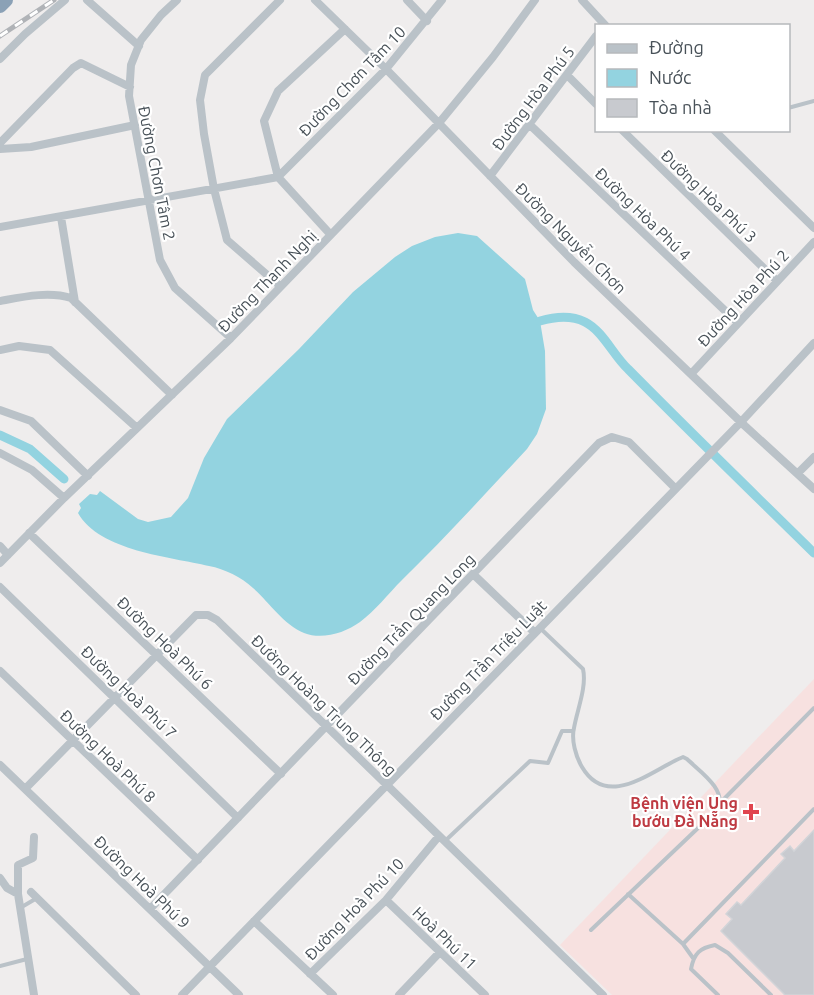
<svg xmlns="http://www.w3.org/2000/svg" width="814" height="995" font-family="Ubuntu,sans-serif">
	<rect width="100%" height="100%" fill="#efeded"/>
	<path fill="#f7e1e0" d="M814,679V995H612L560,945Z"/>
	<path fill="#93d3e0" d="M458,233L477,236L525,279L533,310L540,321L545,351L546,409L537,434L527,449C486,493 445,538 402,580C388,594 375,611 360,622C345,633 322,640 304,633C283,624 270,603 253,588C241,577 225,569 209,566C171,557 99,551 78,513L81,508L79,504L90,494L97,495L100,491L138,519L148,522L171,517L188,498L204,458L227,419L299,349L353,292L395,257L412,246L435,237Z"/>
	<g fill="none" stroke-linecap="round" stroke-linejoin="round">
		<path stroke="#93d3e0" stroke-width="9" d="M540,321C554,317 571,315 585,322C603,331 613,355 628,369C689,431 752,492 814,553
			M0,435L30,449L64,479"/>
	</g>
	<path fill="#c8cacf" stroke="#d2d4d8" stroke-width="1.5" d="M814,830V995H785L721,931L732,919L726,914L737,902L741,905L785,858L781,854L790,846L794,851Z"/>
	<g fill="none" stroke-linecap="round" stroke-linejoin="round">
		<path stroke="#bac2c8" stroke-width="4" d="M788,108L814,101
			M540,628L583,669C587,687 577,710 574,728C571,740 576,757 582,767C608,811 653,769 683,757L687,759C699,771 727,789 718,809L591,930
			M720,803L814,708
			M445,841L530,761L548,763L562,731H573
			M628,894L683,944L693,958
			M20,908L37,898
			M683,944L814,809
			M0,966L27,959
			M718,995L691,969C694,953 700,948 715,945L728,953L771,995"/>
		<path stroke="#bac2c8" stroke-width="8" d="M87,0L139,46
			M177,0L161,15L141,40L131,65L129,96L160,260L175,288L231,338
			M280,0L205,75L200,100L204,134L214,189L227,240L280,286
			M315,0L386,69L574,262L745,426L814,489
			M407,0L427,21
			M582,0L606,26
			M0,59L25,34L65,0
			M567,75L596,104
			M529,124L738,323
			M622,130L777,281
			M714,130L814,228
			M0,143L73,68L81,63L130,87
			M0,149L31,147L135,125
			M490,176L596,36
			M278,177L386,69L442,0
			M61,217L75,302
			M0,227L278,177
			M330,234L278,177L264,121L278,91L345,29
			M0,301C22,297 49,291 71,298L172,395
			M0,350L19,346L50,350L137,428
			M691,374L814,242
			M0,410L31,421L88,476
			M0,453L32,470L64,498
			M798,473L814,457
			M29,533L281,774
			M0,546L8,555
			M0,563L64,498L231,338L439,123L493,57L535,0
			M473,574L534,632
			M0,587L238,818
			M0,671L198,860
			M0,765L239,995
			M25,789L196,615H208L217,620L603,995
			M0,878L7,888L18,894L34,995
			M31,892L136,995
			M18,894V865L33,858L34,837
			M386,900L485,995
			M150,909L599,443L612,437L629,442L675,488
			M254,921L333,995
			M310,974L386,900L439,836
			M182,995L741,422L814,343
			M399,995L440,952"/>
		<path stroke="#8ba1b6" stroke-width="14" d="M0,6L6,0"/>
		<g stroke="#b0b3b7" stroke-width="5">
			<path id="rail" d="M0,36L54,0"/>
		</g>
		<use href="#rail" stroke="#fff" stroke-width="3" stroke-dasharray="9" stroke-linecap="butt"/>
	</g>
	<path fill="#e0444e" stroke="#fff" stroke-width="2" d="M748 803h6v6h6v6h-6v6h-6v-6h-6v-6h6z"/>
	<g text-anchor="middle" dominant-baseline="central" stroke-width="4.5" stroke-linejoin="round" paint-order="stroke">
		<g font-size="16" fill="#485158" stroke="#fff">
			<text transform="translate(352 81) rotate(-46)">Đường Chơn Tâm 10</text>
			<text transform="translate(533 98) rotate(-53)">Đường Hòa Phú 5</text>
			<text transform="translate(157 173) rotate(79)">Đường Chơn Tâm 2</text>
			<text transform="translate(709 196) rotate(44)">Đường Hòa Phú 3</text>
			<text transform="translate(643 214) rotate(44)">Đường Hòa Phú 4</text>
			<text transform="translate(571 238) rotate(45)">Đường Nguyễn Chơn</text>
			<text transform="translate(267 281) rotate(-46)">Đường Thanh Nghị</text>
			<text transform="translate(743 298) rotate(-47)">Đường Hòa Phú 2</text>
			<text transform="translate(411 619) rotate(-46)">Đường Trần Quang Long</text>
			<text transform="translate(165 643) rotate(44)">Đường Hoà Phú 6</text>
			<text transform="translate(488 660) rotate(-46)">Đường Trần Triệu Luật</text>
			<text transform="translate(129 692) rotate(44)">Đường Hoà Phú 7</text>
			<text transform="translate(324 705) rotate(44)">Đường Hoàng Trung Thông</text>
			<text transform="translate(108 756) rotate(44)">Đường Hoà Phú 8</text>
			<text transform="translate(142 882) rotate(44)">Đường Hoà Phú 9</text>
			<text transform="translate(354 909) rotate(-46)">Đường Hoà Phú 10</text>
			<text transform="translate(445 938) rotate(44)">Hoà Phú 11</text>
		</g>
		<g font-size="16" font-weight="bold" fill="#be3a42" stroke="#fff" text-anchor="end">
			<text x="738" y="803">Bệnh viện Ung<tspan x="738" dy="18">bướu Đà Nẵng</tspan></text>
		</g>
	</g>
	<rect x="595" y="24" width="195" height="108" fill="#ffffff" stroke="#b6b9bc" stroke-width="1.5"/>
	<rect x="607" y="44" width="30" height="9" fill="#bac2c8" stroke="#b6b9bc" stroke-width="1.5"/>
	<text x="649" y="54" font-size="18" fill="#485158">Đường</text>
	<rect x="607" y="69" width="30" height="18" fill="#93d3e0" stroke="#b6b9bc" stroke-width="1.5"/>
	<text x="649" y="84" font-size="18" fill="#485158">Nước</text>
	<rect x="607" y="99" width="30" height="18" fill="#c8cacf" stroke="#b6b9bc" stroke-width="1.5"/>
	<text x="649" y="114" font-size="18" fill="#485158">Tòa nhà</text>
</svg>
